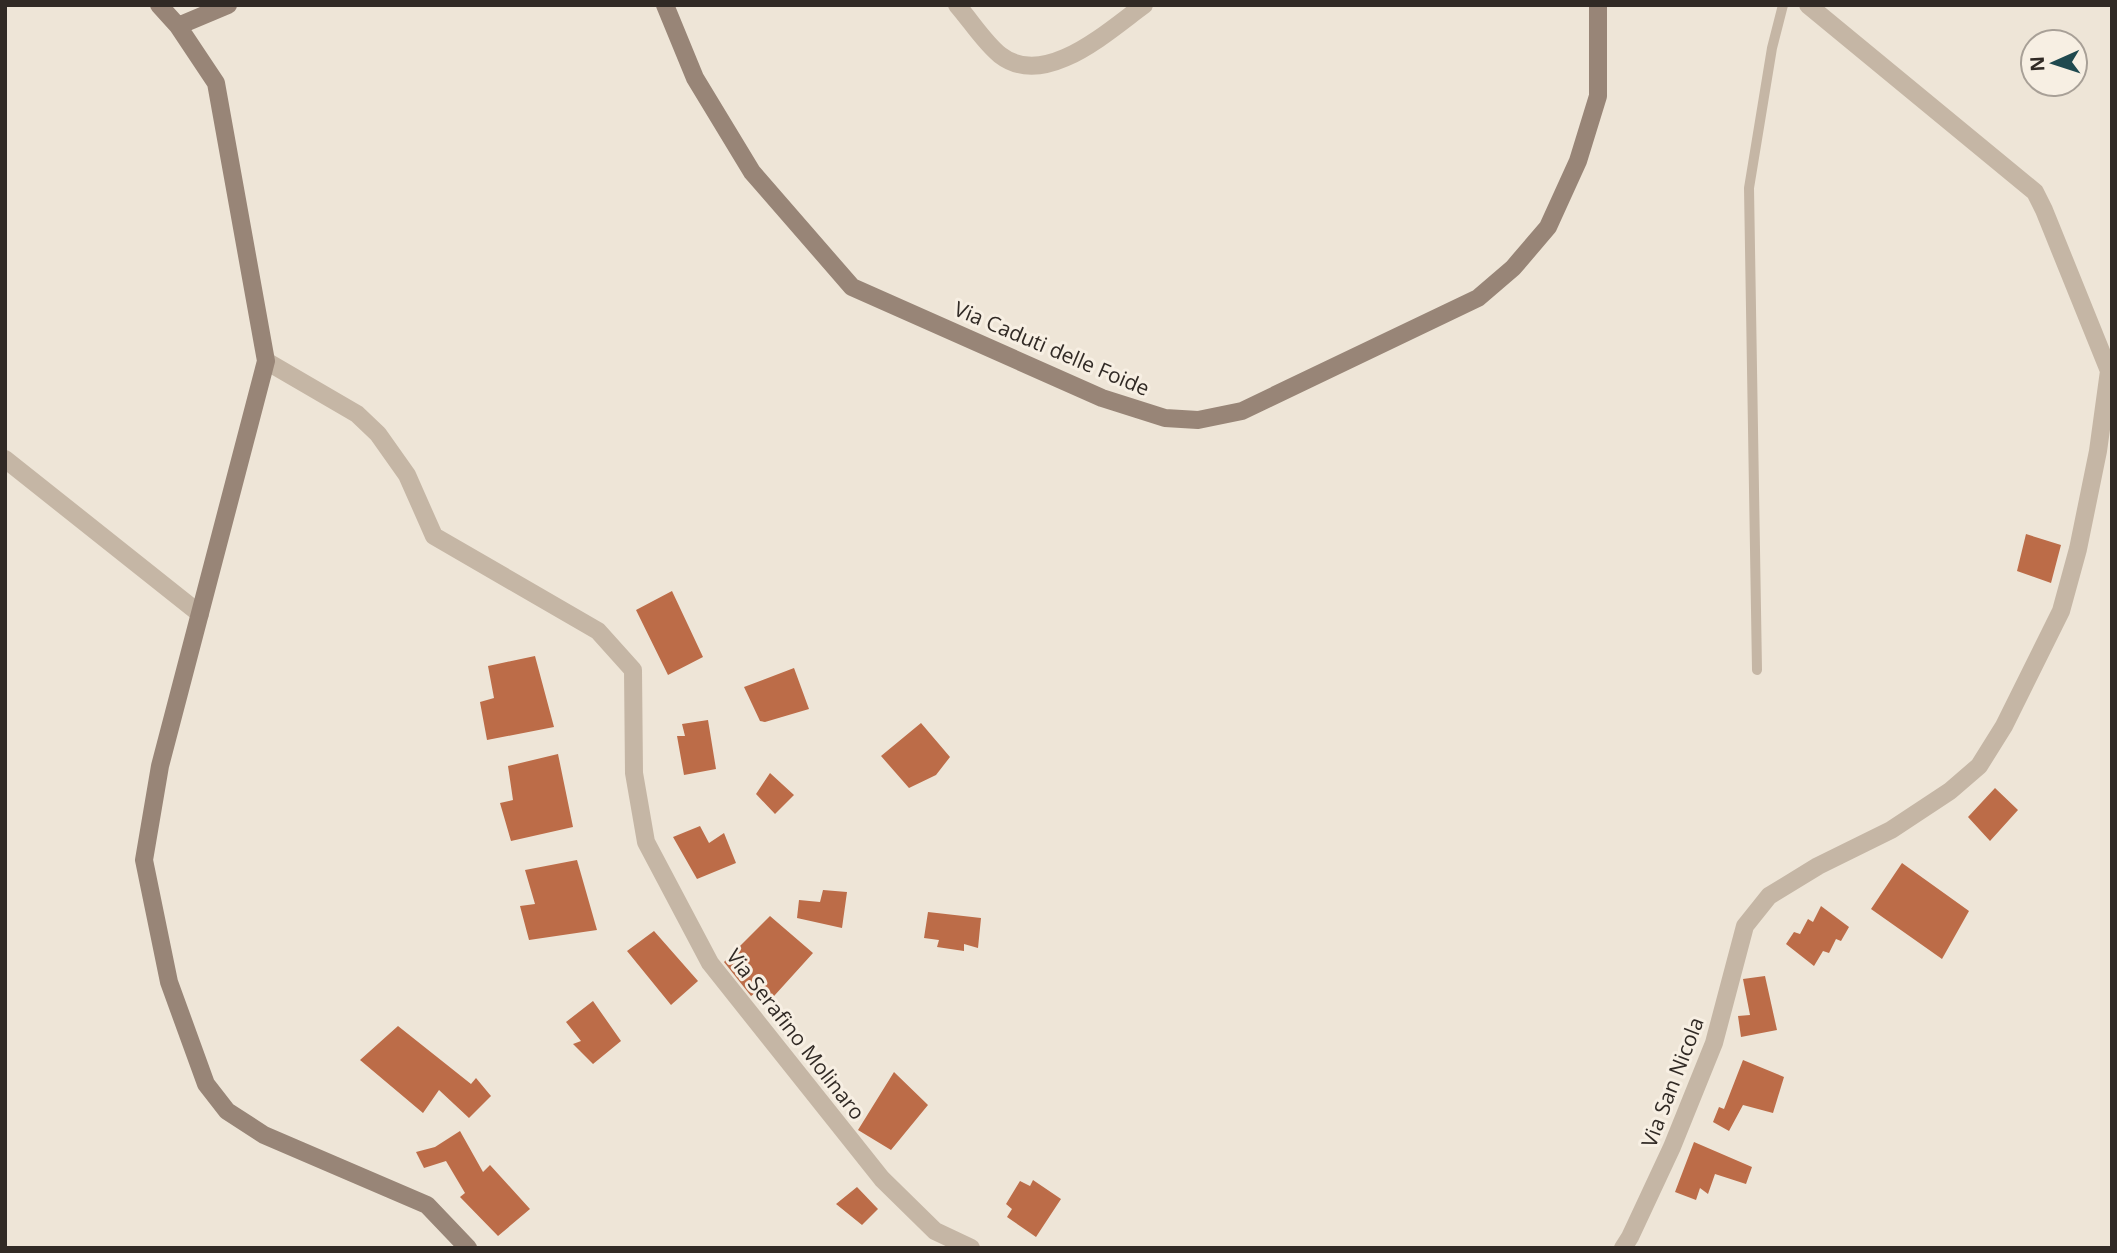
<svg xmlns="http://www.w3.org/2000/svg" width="2117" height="1253" font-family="'Open Sans',sans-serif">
	<rect width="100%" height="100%" fill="#eee5d7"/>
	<path fill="#bc6c48" d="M2026,534L2061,545L2051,583L2017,571Z
		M672,591L703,657L668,675L636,610Z
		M535,656L554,727L487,740L480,702L494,698L488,666Z
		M794,668L809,709L765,722L760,721L744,687Z
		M708,720L716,769L684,775L677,736H685L682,724Z
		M921,723L950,757L936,775L909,788L881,756Z
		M558,754L573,827L511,841L500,803L513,800L508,766Z
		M770,773L794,795L775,814L756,794Z
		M1995,788L2018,810L1990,841L1968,817Z
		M700,826L709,843L724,833L736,863L697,879L673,837Z
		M577,860L597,930L529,940L520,906L535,904L525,870Z
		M1902,863L1969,911L1942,959L1871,909Z
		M823,890L847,892L842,928L797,918L799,900L820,902Z
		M1821,906L1849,927L1841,941L1836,939L1829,953L1823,951L1814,966L1786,944L1794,932L1800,934L1808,919L1813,922Z
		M928,912L981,918L978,948L964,944V951L937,947L939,940L924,938Z
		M770,916L813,953L765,1006L758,991L751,996L724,962Z
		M654,931L698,981L671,1005L627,951Z
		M1765,976L1777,1030L1741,1037L1738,1016L1750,1015L1743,979Z
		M593,1001L621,1041L593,1064L573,1044L581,1041L566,1022Z
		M398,1026L471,1084L476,1078L491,1096L469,1118L439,1090L423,1113L360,1060Z
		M1743,1060L1784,1077L1773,1113L1743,1105L1729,1131L1713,1122L1719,1107L1724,1109Z
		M894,1072L928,1105L891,1150L858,1130Z
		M460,1131L483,1172L490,1165L530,1209L498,1236L460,1197L465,1193L446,1161L424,1168L416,1152L435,1147Z
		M1694,1142L1752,1167L1746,1184L1715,1174L1708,1194L1700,1188L1696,1200L1675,1192Z
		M1033,1180L1061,1199L1036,1237L1007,1217L1012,1209L1006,1204L1020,1181L1030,1186Z
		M857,1187L878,1209L862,1225L836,1204Z"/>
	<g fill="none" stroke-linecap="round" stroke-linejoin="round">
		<path stroke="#c5b6a5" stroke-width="10" d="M1757,670L1749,188L1772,48L1783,5"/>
		<path stroke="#c5b6a5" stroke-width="18" d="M957,5C971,21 984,42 1000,55C1045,90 1108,31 1144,5
			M1808,5L2035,192L2044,210L2109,371
			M266,361L357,414L378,434L407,475L434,536L598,631L633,670L634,773L646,842L710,963L882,1179L935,1231L971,1248
			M5,459L200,614
			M1623,1248L1630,1237L1672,1147L1714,1043L1745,926L1769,896L1818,866L1891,830L1950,791L1979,766L2004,726L2061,611L2078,549L2098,451L2109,371L2112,363"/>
		<path stroke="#988577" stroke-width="18" d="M159,5L178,26L216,83L266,361L160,766L144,860L169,982L206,1084L227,1111L264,1135L427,1205L468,1248
			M665,5L695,78L752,172L852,287L1102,398L1165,418L1198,420L1242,411L1478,298L1513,268L1548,227L1578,161L1598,96V5
			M178,26L228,5"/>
	</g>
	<g text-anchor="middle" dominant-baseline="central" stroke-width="6" stroke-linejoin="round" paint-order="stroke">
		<g font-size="21" fill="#312a25" stroke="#f7efe3">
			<text transform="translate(1052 348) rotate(23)">Via Caduti delle Foide</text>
			<text transform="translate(796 1034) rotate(52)">Via Serafino Molinaro</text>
			<text transform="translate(1672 1082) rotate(-69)">Via San Nicola</text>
		</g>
	</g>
	<rect width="2117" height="1253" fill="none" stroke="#312a25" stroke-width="14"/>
	<g transform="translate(2054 63) rotate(267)"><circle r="33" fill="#f7efe3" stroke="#a8a097" stroke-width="2"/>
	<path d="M0-5L12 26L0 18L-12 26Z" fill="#1f494f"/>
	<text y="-10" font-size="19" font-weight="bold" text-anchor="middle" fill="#312a25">N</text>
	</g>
</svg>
